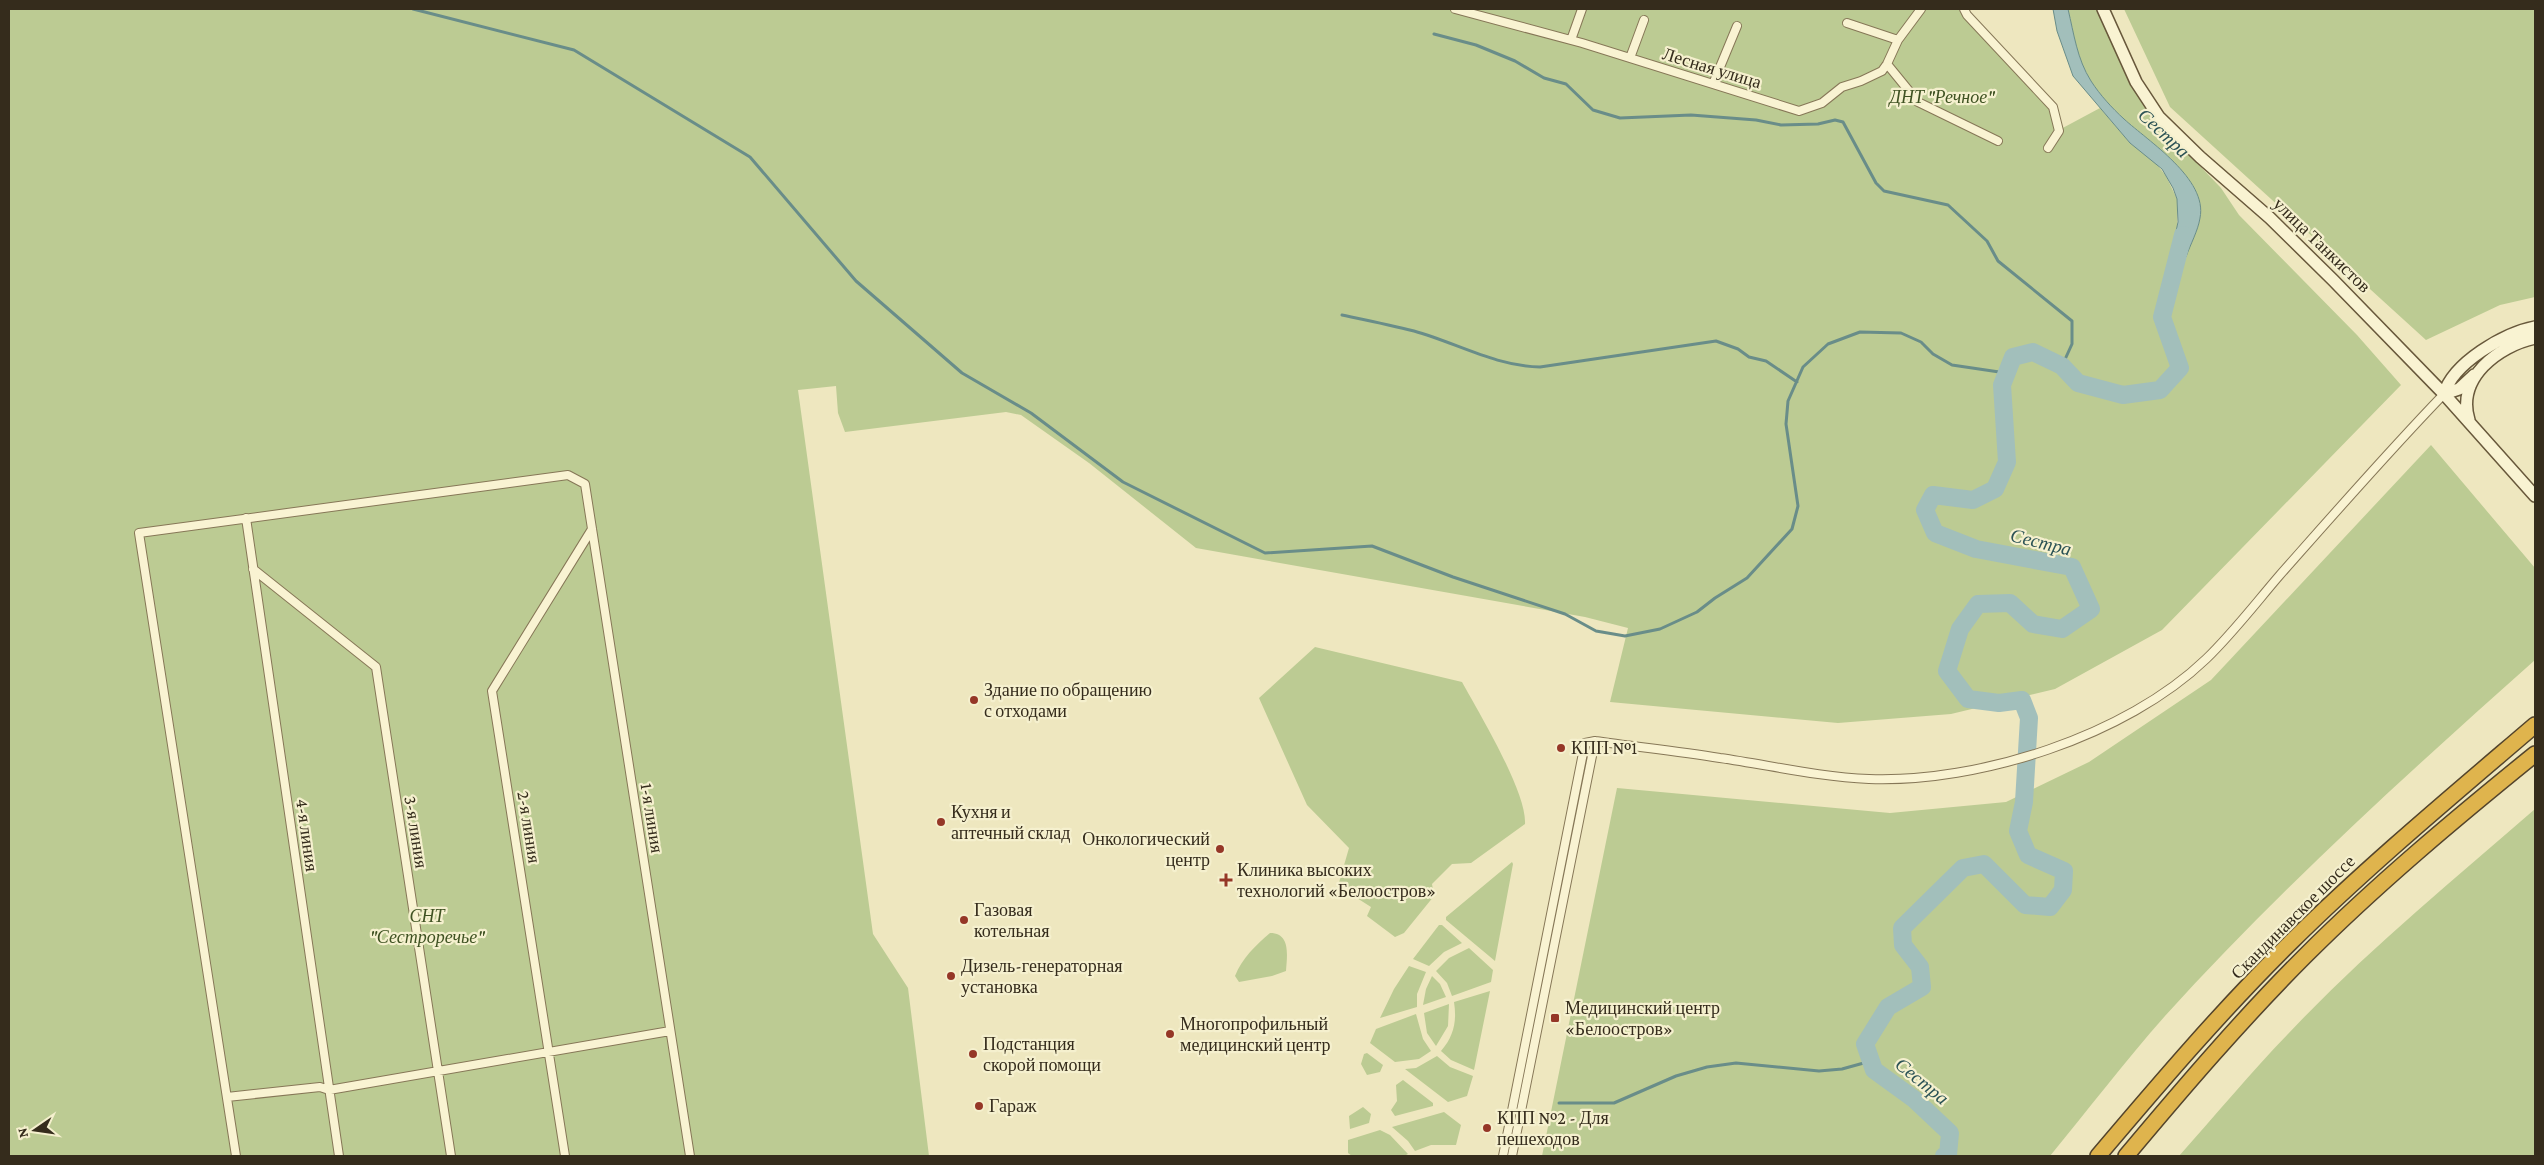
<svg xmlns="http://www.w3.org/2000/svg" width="2544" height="1165" font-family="'Crimson Pro',serif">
	<rect width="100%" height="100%" fill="#eee7bf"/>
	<path fill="#bccb93" d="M9,9H1964L2053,107L2059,130L2100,108L2130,143L2155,162L2166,176L2177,199V234L2185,257C2190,245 2198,231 2200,218C2208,179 2148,141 2124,119C2112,108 2100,95 2091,81C2077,59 2074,34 2068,9H2098L2132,87L2150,114L2221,188L2239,215L2357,335L2401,385L2162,630L2055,689L1951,714L1838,723L1610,702L1628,628L1585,617L1196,548L1089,463L1021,415L1006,412L845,432L838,413L836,386L798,390L873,934L908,988L929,1156H9Z
		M2124,9H2535V297L2500,305L2426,340L2170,107Z
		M2431,445L2535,568V660C2407,774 2280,889 2165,1016C2125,1061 2088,1110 2050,1156H1542L1617,788L1890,813L2006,802L2089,762L2211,680Z
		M1315,647L1462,682C1479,713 1527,792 1525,824L1471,863L1452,864L1432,884L1434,896L1404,933L1395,937L1367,916L1371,907L1338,886L1349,848L1307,805L1259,698Z
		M2535,809V1156H2179C2215,1116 2250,1073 2288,1034C2364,953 2451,882 2535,809Z
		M1512,862L1513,864L1495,961L1446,920V917Z
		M1439,925H1442L1462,943L1444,952L1429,966L1413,959Z
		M1270,933C1291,933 1287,956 1286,971L1272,976L1239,982L1235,976C1242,958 1256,945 1270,933Z
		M1469,948L1493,970L1491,982L1452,996L1447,983L1436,971L1449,958Z
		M1409,966L1426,972L1417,994V1007L1380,1018L1394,989Z
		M1432,976L1440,984L1446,997L1423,1005L1426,989Z
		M1490,991L1474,1070L1451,1060L1441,1051C1454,1036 1457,1021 1454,1002Z
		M1449,1004L1448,1026L1436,1046L1427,1033L1424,1013Z
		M1416,1014L1423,1039L1431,1051L1419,1059L1395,1062L1370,1043L1376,1029Z
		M1367,1053L1383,1065L1380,1072L1367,1075L1361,1064L1364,1054Z
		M1437,1056L1450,1067L1473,1076L1467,1096L1448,1102L1405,1069L1416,1068Z
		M1403,1080L1433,1103V1106L1395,1116L1391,1110L1397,1101L1396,1085Z
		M1363,1107L1371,1114L1369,1123L1350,1129L1349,1116Z
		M1444,1112L1461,1125L1456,1145H1431L1415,1151L1408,1141L1392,1127Z
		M1380,1130L1390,1135L1408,1154L1404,1156H1352L1348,1153V1140Z"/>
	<path fill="#a2bfbb" stroke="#698d89" d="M2053,9H2068C2074,34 2077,59 2091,81C2100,95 2112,108 2124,119C2148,141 2208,179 2200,218C2198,231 2190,245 2186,257L2171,255L2178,222L2177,199L2173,188L2162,169L2130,143L2073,76L2057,31Z"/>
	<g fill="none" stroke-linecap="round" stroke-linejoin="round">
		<path stroke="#698d89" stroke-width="3" d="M413,9L574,50L750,157L856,281L962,373L1031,413L1123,482L1265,553L1372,546L1453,577L1565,614L1596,631L1625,636L1660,629L1697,612L1715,598L1747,578L1792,529L1798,506L1786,424L1788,401L1803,367L1828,344L1860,332L1901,333L1921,342L1933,354L1952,365L2006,373
			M1434,34L1476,45L1515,61L1544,78L1566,84L1593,110L1620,118L1691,115L1756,120L1781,125L1818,124L1835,120L1843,122L1876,183L1884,191L1948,205L1987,241L1998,261L2072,321V344L2062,366
			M1342,315C1366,320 1391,325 1414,331C1457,343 1495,366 1540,367L1716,341L1738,349L1749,357L1766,361L1797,382
			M1559,1103H1614L1676,1076L1707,1067L1736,1063L1819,1071L1842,1069L1871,1061"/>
		<path stroke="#a2bfbb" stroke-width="18" d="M1944,1156L1948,1155L1950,1133L1914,1099L1874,1070L1865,1044L1888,1007L1922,987L1920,967L1903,945L1902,928L1963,868L1984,864L2025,905L2050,907L2063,890L2064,871L2028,855L2018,831L2024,802L2029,718L2022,700L1999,703L1968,699L1947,671L1960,629L1978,604L2010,603L2033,624L2062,629L2091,609L2072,567L1976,549L1935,533L1925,510L1933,495L1973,500L1995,489L2007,462L2002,385L2013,357L2033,352L2062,366L2078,383L2123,395L2160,390L2180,368L2162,317L2183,235"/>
		<g stroke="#867757" stroke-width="10">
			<path id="street" d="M1455,9L1582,43L1799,111L1822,103L1842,87L1861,81L1882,71L1887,64L1898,40L1921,9
				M1964,9L1967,15L2053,107L2059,131L2048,148
				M1847,23L1898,40
				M1571,40L1582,9
				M1630,58L1644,20
				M1887,64L1918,102L1998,141
				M1713,84L1737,26
				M246,518L339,1156
				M253,569L376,667L451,1156
				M227,1097L320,1087L329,1090L670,1031
				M236,1156L139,533L568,475L585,484L690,1156
				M565,1156L492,691L592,529
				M1503,1156L1585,743L1595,741C1637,747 1678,751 1720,758C1769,765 1819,777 1869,779C1979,783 2126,736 2206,659C2232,634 2255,604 2279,576C2333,515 2387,453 2444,394
				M1512,1156L1595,741"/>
		</g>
		<g stroke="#68583b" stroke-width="14">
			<path id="secondary" d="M2103,9L2136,82L2159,117L2200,157L2270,218L2333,280L2444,394L2535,496
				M2444,394C2453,363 2504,333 2535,327
				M2444,394L2459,389L2474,375
				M2469,420C2456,378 2498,346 2535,338"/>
		</g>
		<g stroke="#53442c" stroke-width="18">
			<path id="highway" d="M2098,1156C2159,1084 2222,1010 2290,943C2368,866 2452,796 2535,725
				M2126,1156C2183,1088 2242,1019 2305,956C2377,884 2456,818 2535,754"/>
		</g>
		<use href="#street" stroke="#f9f3d2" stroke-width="8"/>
		<use href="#secondary" stroke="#f9f3d2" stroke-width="11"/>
		<use href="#highway" stroke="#dfb44d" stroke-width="15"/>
	</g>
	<g fill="#953727" stroke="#f5f0ce" stroke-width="2">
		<circle cx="974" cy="700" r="5"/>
		<circle cx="1561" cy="748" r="5"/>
		<circle cx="941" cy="822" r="5"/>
		<circle cx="1220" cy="849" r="5"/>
		<path d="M1223.5 872.5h5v5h5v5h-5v5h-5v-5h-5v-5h5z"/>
		<circle cx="964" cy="920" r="5"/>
		<circle cx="951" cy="976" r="5"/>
		<rect x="1550" y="1013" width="10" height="10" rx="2.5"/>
		<circle cx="1170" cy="1034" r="5"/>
		<circle cx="973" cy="1054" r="5"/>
		<circle cx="979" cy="1106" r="5"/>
		<circle cx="1487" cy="1128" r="5"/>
	</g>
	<g text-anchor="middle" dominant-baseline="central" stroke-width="4.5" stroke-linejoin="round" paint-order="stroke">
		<g font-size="18" fill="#352c1c" stroke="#f5f0ce">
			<text transform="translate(1712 68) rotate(17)">Лесная улица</text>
			<text transform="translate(2322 245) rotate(44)">улица Танкистов</text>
			<text transform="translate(652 818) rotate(81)">1-я линия</text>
			<text transform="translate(529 827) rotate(81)">2-я линия</text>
			<text transform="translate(416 832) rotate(81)">3-я линия</text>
			<text transform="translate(307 835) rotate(82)">4-я линия</text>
			<text transform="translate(2293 917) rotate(-45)">Скандинавское шоссе</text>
		</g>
		<g font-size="18" font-style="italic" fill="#3f5222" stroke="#f5f0ce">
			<text x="1942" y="97">ДНТ "Речное"</text>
			<text x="427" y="916">СНТ<tspan x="427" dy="21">"Сестроречье"</tspan></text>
		</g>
		<g font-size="18" fill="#352c1c" stroke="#f5f0ce" text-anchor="start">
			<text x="984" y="690">Здание по обращению<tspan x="984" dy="21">с отходами</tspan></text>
			<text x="1571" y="748">КПП №1</text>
			<text x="951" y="812">Кухня и<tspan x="951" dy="21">аптечный склад</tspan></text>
			<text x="1210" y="839" text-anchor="end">Онкологический<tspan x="1210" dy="21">центр</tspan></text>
			<text x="1237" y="870">Клиника высоких<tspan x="1237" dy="21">технологий «Белоостров»</tspan></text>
			<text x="974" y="910">Газовая<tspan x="974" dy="21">котельная</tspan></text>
			<text x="961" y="966">Дизель-генераторная<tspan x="961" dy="21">установка</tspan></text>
			<text x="1565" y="1008">Медицинский центр<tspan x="1565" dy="21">«Белоостров»</tspan></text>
			<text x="1180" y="1024">Многопрофильный<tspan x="1180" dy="21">медицинский центр</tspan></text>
			<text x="983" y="1044">Подстанция<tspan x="983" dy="21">скорой помощи</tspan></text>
			<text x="989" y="1106">Гараж</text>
			<text x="1497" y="1118">КПП №2 - Для<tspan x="1497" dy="21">пешеходов</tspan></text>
		</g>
		<g font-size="19" font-style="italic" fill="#2b5255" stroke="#f5f0ce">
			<text transform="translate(2164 133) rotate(43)">Сестра</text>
			<text transform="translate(2041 542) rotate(14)">Сестра</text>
			<text transform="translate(1922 1081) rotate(39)">Сестра</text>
		</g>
	</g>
	<rect width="2544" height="1165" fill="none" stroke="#352c1c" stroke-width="20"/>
	<g transform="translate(35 1130) rotate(257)" stroke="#f5f0ce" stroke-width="4" paint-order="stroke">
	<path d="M0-4L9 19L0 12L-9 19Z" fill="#352c1c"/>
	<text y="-8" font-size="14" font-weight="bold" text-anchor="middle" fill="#352c1c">N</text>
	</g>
</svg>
